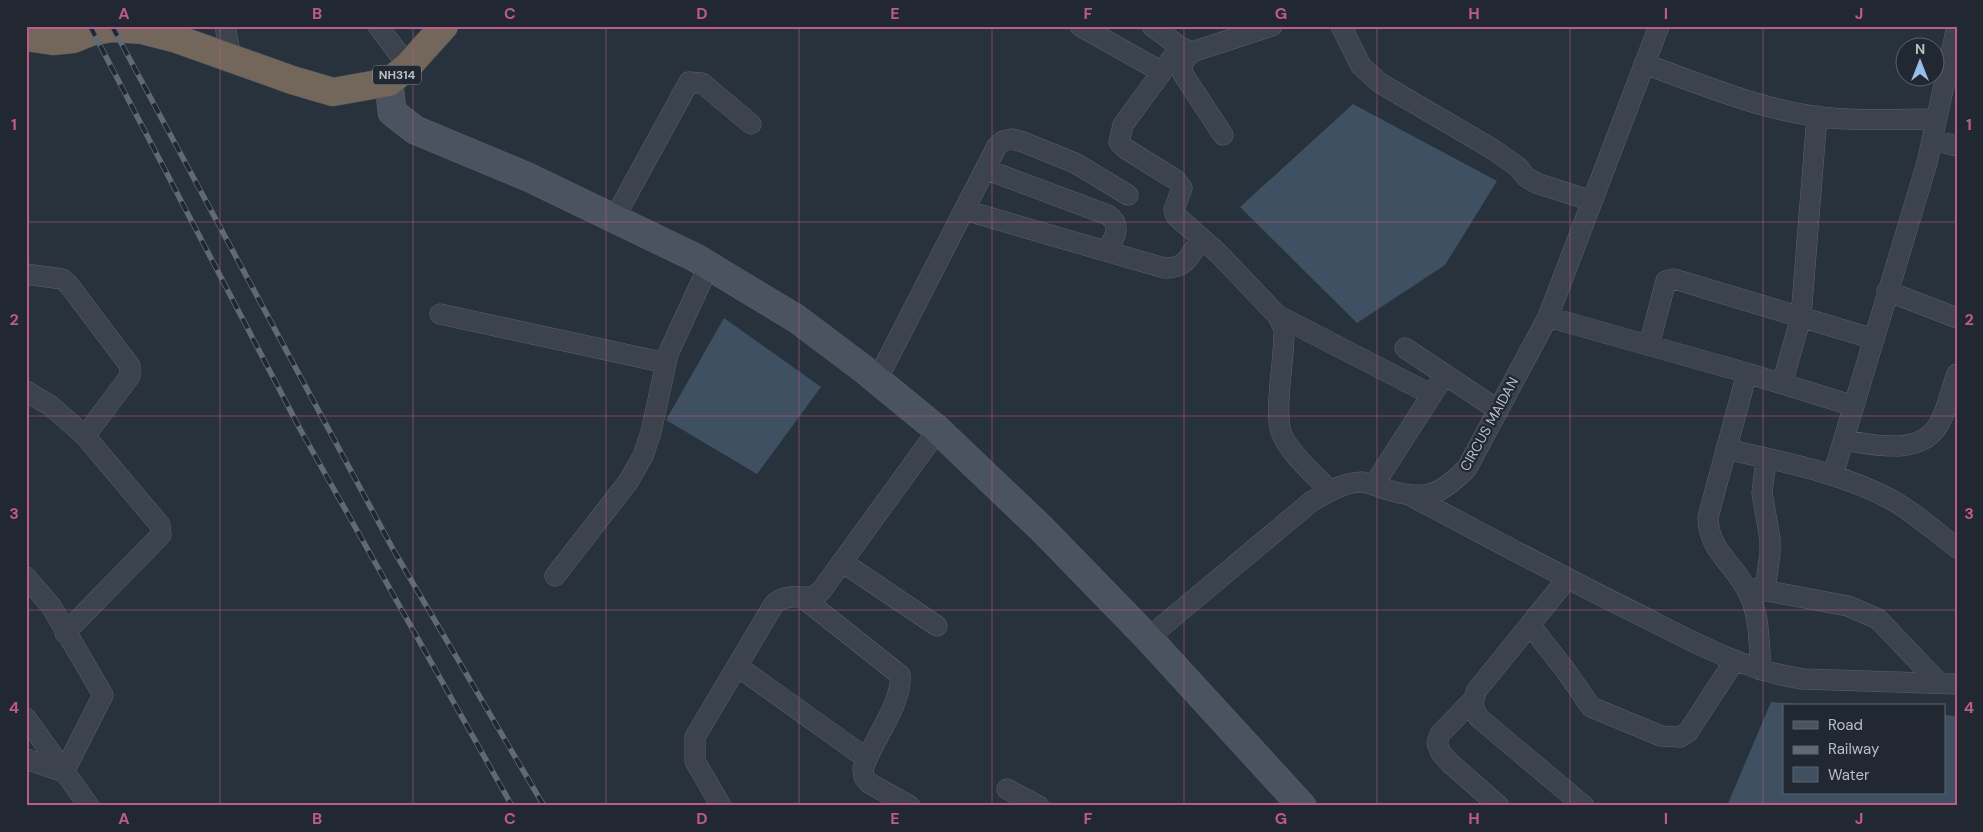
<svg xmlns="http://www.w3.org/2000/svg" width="1983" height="832" font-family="'DM Sans',sans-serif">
	<rect width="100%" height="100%" fill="#28323c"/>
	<path fill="#405063" d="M1353,104L1497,181L1445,265L1357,323L1240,207Z
		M724,318L821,387L757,474L666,420Z
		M1771,702L1818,706H1784V793H1944V715L1957,716V806H1727Z"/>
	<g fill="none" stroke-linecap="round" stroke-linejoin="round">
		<g stroke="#5a616a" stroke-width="21">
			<path id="street" d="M225,26L231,57
				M378,26L408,66
				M1080,26L1162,72
				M1152,26L1180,47L1192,52L1272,26
				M1341,26L1361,66L1380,83L1494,150L1518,167L1526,177L1536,183L1592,201
				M1180,47L1123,125L1119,142L1126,149L1176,180L1182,188L1174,210L1176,216L1218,253L1277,315L1284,328C1285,356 1274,409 1281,432C1287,451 1316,476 1330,491
				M1192,52L1182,63L1183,74L1223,135
				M1644,64C1705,85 1767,113 1832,118C1866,121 1901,119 1936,119
				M1932,140L1957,146
				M985,169L1108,215C1123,226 1114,238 1107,251
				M964,210L1164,268C1187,269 1190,255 1201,238
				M615,217L689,82L702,83L751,124
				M26,274L62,279L69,285L130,366V376L85,436
				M1887,291L1957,318
				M440,314L666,363
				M1277,315L1432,395
				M1548,317L1747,373L1854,406
				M1649,345L1666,281L1674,279L1874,339
				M1405,348L1498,410
				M1747,373L1708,517C1708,552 1736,564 1749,594C1760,617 1759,645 1761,670
				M877,380L997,146L1003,141L1012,139L1023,142L1075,163L1128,195
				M1782,384L1801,317L1817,116
				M26,391L51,406L85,436L160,525L161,535L65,633
				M1844,440C1874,445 1923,457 1940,422C1948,407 1951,389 1957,374
				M1726,449C1782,462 1840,472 1892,500C1915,513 1936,532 1957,548
				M1833,475L1927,163L1957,26
				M1374,485L1445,374
				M1411,496C1489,537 1566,579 1644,617C1695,643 1746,671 1803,679L1957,684
				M842,562L937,626
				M555,576L628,482L643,456L651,432L668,354L709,265
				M26,577L51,606L103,695L64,772L26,759
				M1567,579L1477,690C1472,702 1472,707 1479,718L1584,806
				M1746,587L1848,606L1878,619L1939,683
				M1765,591L1770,553V539L1762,493L1766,459
				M803,598L900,675C903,703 872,741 863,769L864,777L869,783L910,806
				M1530,625L1566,671L1591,707L1661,736L1680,737L1688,732L1735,660
				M1148,638L1312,501C1328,492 1344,482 1362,482C1370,483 1380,487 1388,490C1426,501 1439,496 1467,468L1548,317L1659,26
				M737,666L866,758
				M1473,700L1440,734L1437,743L1441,753L1450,763L1499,806
				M26,718L89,806
				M1007,789L1039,806
				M721,806L695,761V737L774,604C787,593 798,598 813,597L821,591L938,430"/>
		</g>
		<g stroke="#5a616a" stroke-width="29">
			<path id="secondary" d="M389,82L392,112L415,130L528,177L696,258L797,319L866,371L938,430L1042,529L1148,638L1302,806"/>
		</g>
		<g stroke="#474e57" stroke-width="29">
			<path id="highway" d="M26,37L53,41L73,39L93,31L114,28L142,30L177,39L292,80L333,92L389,82L408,66L444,26"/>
		</g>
		<use href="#street" stroke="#3c434d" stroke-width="20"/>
		<use href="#secondary" stroke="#4a535f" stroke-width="28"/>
		<use href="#highway" stroke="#72675a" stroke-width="28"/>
		<g stroke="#606a75" stroke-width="5.5">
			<path id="rail" d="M90,26L300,429L512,806
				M112,26L394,551L544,806"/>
		</g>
		<use href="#rail" stroke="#212832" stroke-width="4" stroke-dasharray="11" stroke-linecap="butt"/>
	</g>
	<path fill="none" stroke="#be5b86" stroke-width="1" stroke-opacity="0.55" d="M220,26V806M413,26V806M606,26V806M799,26V806M992,26V806M1184,26V806M1377,26V806M1570,26V806M1763,26V806M26,222H1957M26,416H1957M26,610H1957"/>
	<g text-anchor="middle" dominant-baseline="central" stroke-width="4.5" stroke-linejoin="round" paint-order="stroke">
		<rect fill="#212832" stroke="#8b929a" stroke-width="1" x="373" y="65.5" width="48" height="19" rx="4"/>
		<g font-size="12" font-weight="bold" fill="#b8bfc7">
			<text x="397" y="75">NH314</text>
		</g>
		<g font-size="14" fill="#b8bfc7" stroke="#212832">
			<text transform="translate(1489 424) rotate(-61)">CIRCUS MAIDAN</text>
		</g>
	</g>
	<rect width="1983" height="832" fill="none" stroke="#212832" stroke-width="55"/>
	<rect x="1783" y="704" width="162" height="90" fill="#212832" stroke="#5d646e"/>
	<rect x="1793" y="721" width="25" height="8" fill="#4a535f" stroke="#5d646e"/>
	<text x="1828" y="730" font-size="15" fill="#b8bfc7">Road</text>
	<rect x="1793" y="746" width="25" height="8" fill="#606a75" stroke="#5d646e"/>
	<text x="1828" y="754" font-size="15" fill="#b8bfc7">Railway</text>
	<rect x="1793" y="767" width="25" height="15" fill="#405063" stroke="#5d646e"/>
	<text x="1828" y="780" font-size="15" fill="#b8bfc7">Water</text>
	<g transform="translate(1920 62)"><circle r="24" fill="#212832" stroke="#5d646e"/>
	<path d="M0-4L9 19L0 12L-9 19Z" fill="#99bdeb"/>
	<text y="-8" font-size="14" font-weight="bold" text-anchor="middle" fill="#b8bfc7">N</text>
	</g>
	<rect x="28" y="28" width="1928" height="776" fill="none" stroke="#be5b86" stroke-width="2"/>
	<g font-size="16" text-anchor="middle" font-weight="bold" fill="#be5b86">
		<text x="124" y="19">A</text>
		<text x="317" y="19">B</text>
		<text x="510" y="19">C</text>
		<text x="702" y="19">D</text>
		<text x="895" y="19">E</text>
		<text x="1088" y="19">F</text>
		<text x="1281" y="19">G</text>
		<text x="1474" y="19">H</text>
		<text x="1666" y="19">I</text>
		<text x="1859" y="19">J</text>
		<text x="14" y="130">1</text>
		<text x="1969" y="130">1</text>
		<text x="14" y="325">2</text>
		<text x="1969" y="325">2</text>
		<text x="14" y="519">3</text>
		<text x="1969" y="519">3</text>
		<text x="14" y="713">4</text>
		<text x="1969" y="713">4</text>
		<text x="124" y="824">A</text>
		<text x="317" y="824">B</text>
		<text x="510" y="824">C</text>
		<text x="702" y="824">D</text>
		<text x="895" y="824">E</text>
		<text x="1088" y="824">F</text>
		<text x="1281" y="824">G</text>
		<text x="1474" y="824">H</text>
		<text x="1666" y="824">I</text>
		<text x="1859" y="824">J</text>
	</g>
</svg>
